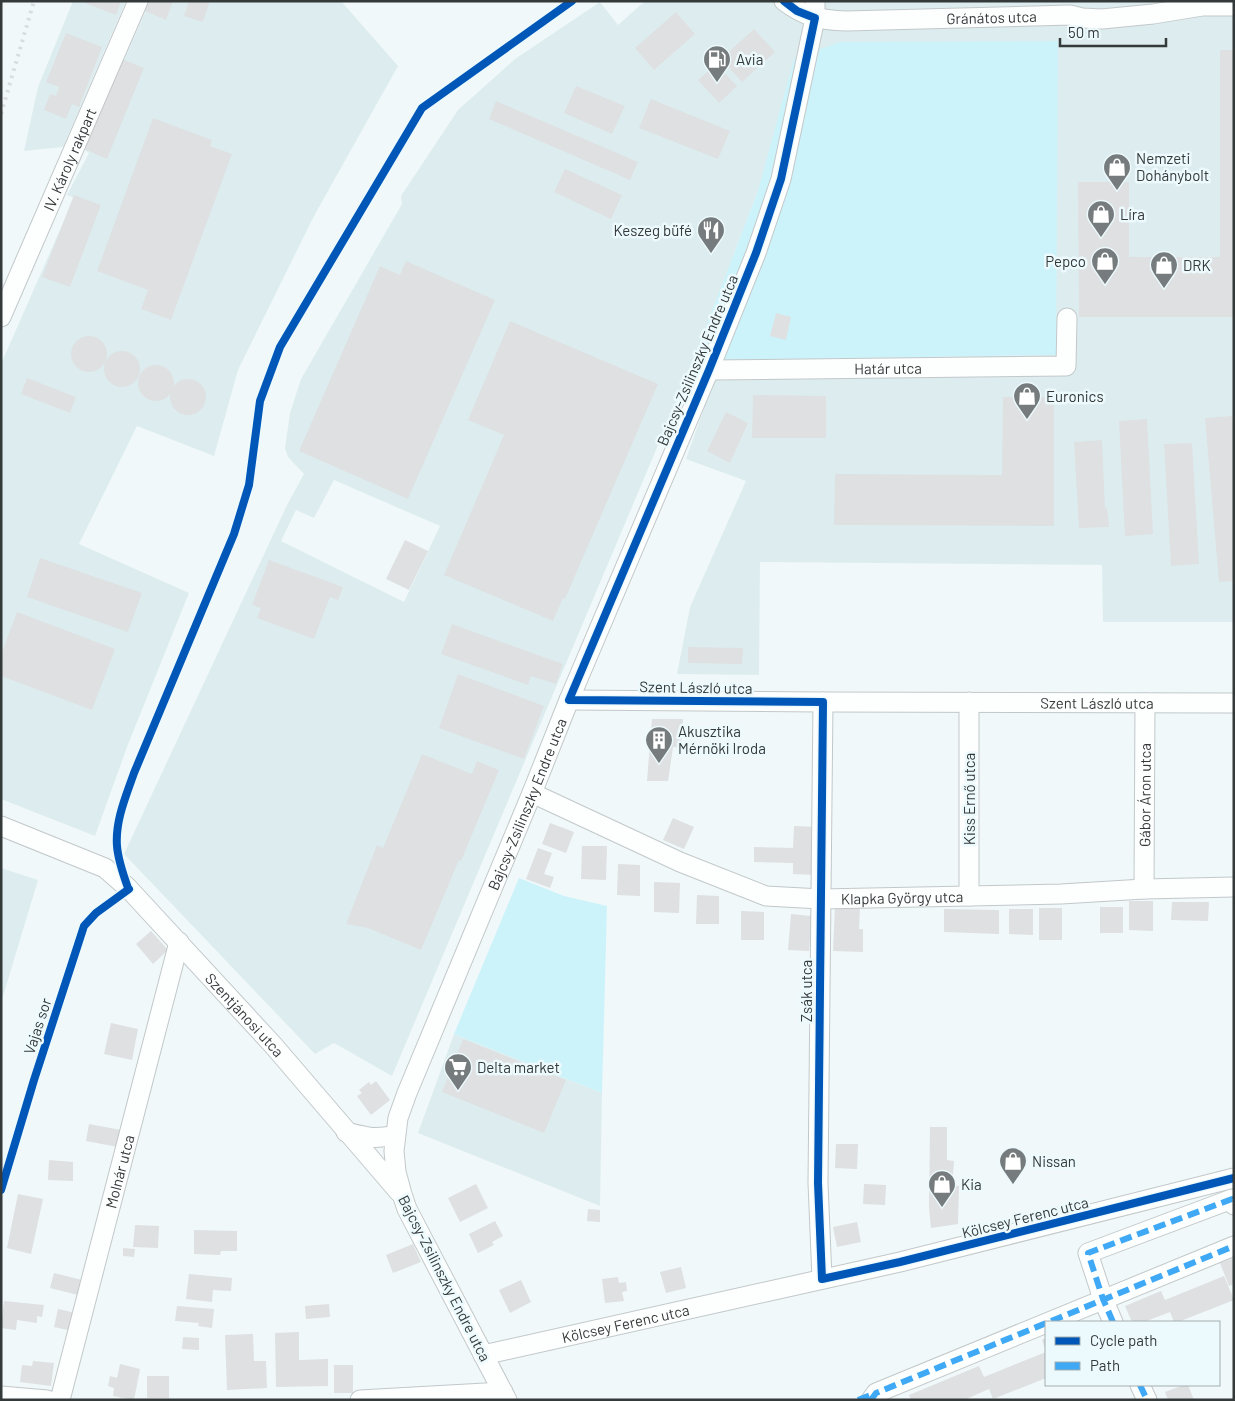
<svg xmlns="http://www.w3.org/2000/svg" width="1235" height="1401" font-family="Barlow,sans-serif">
	<rect width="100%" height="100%" fill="#f0f8fa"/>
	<path fill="#ddedef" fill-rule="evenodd" d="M73,1H126L63,147L24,151L38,87Z
		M150,1H341L398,66L314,216L238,370L214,456L137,426L79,544L189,593L127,747L95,836L1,799V364L74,198L67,195L89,153L85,150Z
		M645,1H1234V622H1103L1102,565L760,562L759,675L677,674L690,607L746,481L686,459L721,360L1055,355L758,191L691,367L392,1076L334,1043L315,1054L124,854L287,505L304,474L288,457L285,448L290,413L301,379L402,204L401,196L458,110L515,59L600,2L618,25ZM334,480L440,526L404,602L281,541L296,510L314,518Z
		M1,868L38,880L1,1003Z
		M454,1034L602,1093L600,1206L418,1133Z"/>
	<path fill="#ccf3fa" d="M1058,41L1056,355L721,360L697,350L758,191L794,59L840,42Z
		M519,878L564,896L607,906L602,1093L454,1034Z"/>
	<path fill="#dee0e2" d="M85,1H121L116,15L85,3Z
		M149,1H173L166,20L145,11Z
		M189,1H210L203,22L184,16Z
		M676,12L695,34L654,70L635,48Z
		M754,29L775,52L742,82L721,59Z
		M66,33L102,47L79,107L72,104L66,119L44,110L50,94L56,96L59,87L46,82Z
		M1220,50H1234V317H1079L1078,182H1129V257H1220Z
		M122,59L144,68L107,159L84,149Z
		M716,64L737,86L719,103L698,80Z
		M576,86L625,106L612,134L564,113Z
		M651,99L730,131L718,159L639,128Z
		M496,101L638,162L630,180L489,119Z
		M153,118L212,140L210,146L232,154L171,320L141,309L148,290L97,271Z
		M565,169L622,195L611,219L554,192Z
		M74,195L101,205L70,287L42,277Z
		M406,261L495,300L408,499L299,451L380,266L400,275Z
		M776,313L791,317L786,340L770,336Z
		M510,321L658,384L565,599L563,598L553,621L444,575L504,435L468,420Z
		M71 354a18 18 0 1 1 36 0a18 18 0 1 1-36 0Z
		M104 369a18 18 0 1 1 36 0a18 18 0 1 1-36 0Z
		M138 383a18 18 0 1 1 36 0a18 18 0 1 1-36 0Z
		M27,378L76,397L70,413L21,394Z
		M170 397a18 18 0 1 1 36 0a18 18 0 1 1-36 0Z
		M753,395L826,396V438H752Z
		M1003,397H1054V526L834,525L835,474L1002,475Z
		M726,412L748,423L730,463L707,451Z
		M1232,416L1234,431V581L1219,582L1205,418Z
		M1147,419L1153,534L1125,536L1119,421Z
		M1102,440L1105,509L1107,508L1109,527L1079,528L1074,442Z
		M1192,443L1199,564L1171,566L1164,444Z
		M405,540L428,551L409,590L386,579Z
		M40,558L142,593L128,632L27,597Z
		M269,560L343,587L338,600L330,597L314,639L257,618L261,608L252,605Z
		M17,612L115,649L92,710L1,676V655Z
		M452,624L563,664L556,684L531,676L528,685L441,654Z
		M688,647L743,648L742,664L688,663Z
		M458,674L544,706L524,759L439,728Z
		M652,719H683L681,748L673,747L668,781H647Z
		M422,754L472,774L477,761L499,770L461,861L459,860L421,950L368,928L346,924L377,845L383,848Z
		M673,818L694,827L684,849L663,840Z
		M550,823L574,832L566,853L542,844Z
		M794,826L816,827L815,875L793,874V863L754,862V847L793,848Z
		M582,846H607L606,880L581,879Z
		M538,848L552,853L544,874L554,877L550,888L526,879Z
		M618,864L640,865V896L617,895Z
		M654,882L680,883L679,913L654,912Z
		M697,895L719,896V924H696Z
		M1129,901H1153V931L1129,930Z
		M1172,902H1209L1208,921L1171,920Z
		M835,906L860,907L859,929H863V952L833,951Z
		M1100,907H1123V933H1100Z
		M1039,908H1062V940H1039Z
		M944,909L999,910V934L944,932Z
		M1009,909H1033V935L1009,934Z
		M741,911L764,912V940H741Z
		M791,914L812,916L809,951L788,950Z
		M151,931L168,950L153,964L136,944Z
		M111,1023L138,1029L132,1060L104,1054Z
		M463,1039L566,1080L544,1133L442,1092Z
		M376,1081L390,1100L371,1115L357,1096L362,1093L359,1090L369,1082L371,1085Z
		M89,1124L121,1130L118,1147L86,1141Z
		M930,1127H947V1160L954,1161L952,1185L959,1186L958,1224L931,1228L929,1208Z
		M836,1144H858L857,1169L835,1168Z
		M49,1160L73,1162V1181L48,1180Z
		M476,1184L488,1208L460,1222L448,1198Z
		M864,1184L886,1185L885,1205L863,1204Z
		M18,1194L43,1199L31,1254L7,1248Z
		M588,1209L600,1210V1222L587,1221Z
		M495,1221L503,1236L492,1242L494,1245L478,1253L469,1234Z
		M857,1222L861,1242L837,1247L833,1227Z
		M135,1225L159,1226L158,1248L133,1247Z
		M194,1230L237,1231V1251H221L220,1255L194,1254Z
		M413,1244L421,1262L393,1273L386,1255Z
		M123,1248L135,1249L134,1257L123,1256Z
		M1234,1258V1284L1229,1286L1220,1263Z
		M681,1267L686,1288L666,1293L660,1272Z
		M54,1273L86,1281L82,1296L50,1288Z
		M189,1274L232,1278L231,1291L213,1290L212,1302L186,1299Z
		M1224,1276L1234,1300L1178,1322H1174L1170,1312L1144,1322H1132L1125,1306L1161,1291L1165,1300Z
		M618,1277L619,1283L626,1282L627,1291L622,1292L624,1301L605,1303L602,1279Z
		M521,1280L531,1302L510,1313L499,1290Z
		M4,1301L44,1305L42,1317L37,1316V1323L17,1320L16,1330L1,1328Z
		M329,1304L330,1317L306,1319L305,1306Z
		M177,1306L214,1309L212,1328L198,1326L199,1323L175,1321Z
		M58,1309L76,1313L72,1331L54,1327Z
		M299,1332V1360L328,1359V1386L276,1387L275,1333Z
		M253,1334L254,1361H266L267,1388L227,1390L225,1335Z
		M183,1337L199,1338V1350L182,1349Z
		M1046,1338V1378L993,1399L989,1389L964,1400H911L909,1395L979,1366L984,1377L1046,1352L1042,1340Z
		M33,1361L54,1363L51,1386L20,1382L22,1365L32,1366Z
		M120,1364L140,1369L134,1400L113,1396L114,1388L108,1386L110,1376L117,1378Z
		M334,1365H353V1393H334Z
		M147,1376H169V1398H147Z
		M1184,1385H1188L1194,1400H1168L1165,1392Z"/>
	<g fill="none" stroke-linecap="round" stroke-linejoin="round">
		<g stroke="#c2c8ca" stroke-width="21">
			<g id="minor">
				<path id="s1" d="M784,1C805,17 820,20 846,21L1070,15L1082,18L1102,19L1153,14L1202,6H1234"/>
				<path id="s2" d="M1,317L138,1"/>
				<path id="s3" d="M709,370L1066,366L1067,318"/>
				<path id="s4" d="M569,700L823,702L1234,703"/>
				<path d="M969,702V896"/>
				<path id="s5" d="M532,793L680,862L766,896L821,899L1061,894L1144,889L1234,887"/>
				<path id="s6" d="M1,826L105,868L128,888L273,1045L399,1192"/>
				<path id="s7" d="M1144,889L1145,703"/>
				<path d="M346,1132C366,1137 375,1140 395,1135"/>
				<path d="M822,1279L818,1183L823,702"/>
				<path d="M1113,1322L1103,1299L1088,1253L1232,1199L1234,1205"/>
				<path id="s8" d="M483,1355L900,1262L1234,1178"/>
				<path d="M1140,1385L1147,1400"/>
				<path d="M1,1396L47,1400"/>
				<path id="s9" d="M60,1400L179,942"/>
				<path d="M360,1400L503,1392"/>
				<path id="s10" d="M507,1400L407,1209L402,1194L396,1172L394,1151L398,1118L407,1093L532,793L569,700L709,370L756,253L781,179L815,18V1"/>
				<path d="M871,1400L876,1393L1234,1246"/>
			</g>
		</g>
		<use href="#minor" stroke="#fdfefe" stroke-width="19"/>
		<path stroke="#dadddd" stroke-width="4" stroke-dasharray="2.5 5" stroke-linecap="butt" d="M1,114L34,1"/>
		<path stroke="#3fa9f5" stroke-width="6" stroke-dasharray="12 6" stroke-linecap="butt" d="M1113,1322L1103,1299L1088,1253L1232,1199L1234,1205
			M1140,1385L1147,1400
			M858,1400L876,1393
			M871,1400L876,1393L1234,1246"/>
		<g stroke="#edfafd" stroke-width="11">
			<path id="cycleway" d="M784,1L797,11L815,18L781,179L756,253L709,370L569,700L823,702L818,1183L822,1279L900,1262L1234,1178
				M128,888C123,874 118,860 117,846C115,821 126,796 134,773L234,534L249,485L260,401L280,347L422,108L572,1
				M1,1190L34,1080L84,926L96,913L129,889"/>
		</g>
		<use href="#cycleway" stroke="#0057b8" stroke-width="8"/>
	</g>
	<defs>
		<g id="fuel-pin" transform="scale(1.4375)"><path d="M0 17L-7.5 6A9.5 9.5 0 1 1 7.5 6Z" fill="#767c7d" stroke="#edfafd"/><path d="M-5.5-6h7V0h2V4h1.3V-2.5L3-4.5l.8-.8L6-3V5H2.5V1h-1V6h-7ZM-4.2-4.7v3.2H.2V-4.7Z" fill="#fff"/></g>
		<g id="shop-pin" transform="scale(1.4375)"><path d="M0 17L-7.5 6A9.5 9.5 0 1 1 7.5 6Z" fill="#767c7d" stroke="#edfafd"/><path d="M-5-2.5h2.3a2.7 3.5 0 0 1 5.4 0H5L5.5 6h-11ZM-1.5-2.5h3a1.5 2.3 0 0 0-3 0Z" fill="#fff"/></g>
		<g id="restaurant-pin" transform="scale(1.4375)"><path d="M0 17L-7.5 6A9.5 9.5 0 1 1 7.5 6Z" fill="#767c7d" stroke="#edfafd"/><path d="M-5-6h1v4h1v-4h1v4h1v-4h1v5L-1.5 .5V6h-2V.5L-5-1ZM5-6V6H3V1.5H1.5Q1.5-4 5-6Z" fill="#fff"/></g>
		<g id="building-pin" transform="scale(1.4375)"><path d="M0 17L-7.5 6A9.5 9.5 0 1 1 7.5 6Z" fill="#767c7d" stroke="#edfafd"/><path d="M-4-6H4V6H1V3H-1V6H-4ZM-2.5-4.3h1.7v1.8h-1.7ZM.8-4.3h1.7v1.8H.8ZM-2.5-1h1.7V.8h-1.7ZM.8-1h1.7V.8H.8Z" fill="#fff"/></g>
		<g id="supermarket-pin" transform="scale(1.4375)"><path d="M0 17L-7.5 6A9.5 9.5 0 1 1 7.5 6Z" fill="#767c7d" stroke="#edfafd"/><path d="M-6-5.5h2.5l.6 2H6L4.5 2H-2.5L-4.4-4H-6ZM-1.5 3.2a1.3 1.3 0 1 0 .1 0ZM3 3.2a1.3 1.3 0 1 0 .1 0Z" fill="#fff"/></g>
	</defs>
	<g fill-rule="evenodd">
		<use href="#fuel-pin" x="717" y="59"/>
		<use href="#shop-pin" x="1117" y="167"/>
		<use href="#shop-pin" x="1101" y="214"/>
		<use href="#restaurant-pin" x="711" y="230"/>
		<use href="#shop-pin" x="1105" y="261"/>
		<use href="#shop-pin" x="1164" y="265"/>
		<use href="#shop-pin" x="1027" y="396"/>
		<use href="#building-pin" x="659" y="740"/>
		<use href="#supermarket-pin" x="458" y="1067"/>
		<use href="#shop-pin" x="1013" y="1161"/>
		<use href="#shop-pin" x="942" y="1184"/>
	</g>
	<g text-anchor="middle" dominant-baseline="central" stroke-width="5" stroke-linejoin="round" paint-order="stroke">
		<g font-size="15" fill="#34393a" stroke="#edfafd">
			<text stroke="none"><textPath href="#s1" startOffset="212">Gránátos utca</textPath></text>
			<text stroke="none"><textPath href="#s2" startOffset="172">IV. Károly rakpart</textPath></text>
			<text transform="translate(697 360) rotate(-67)">Bajcsy-Zsilinszky Endre utca</text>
			<text stroke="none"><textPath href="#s3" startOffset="179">Határ utca</textPath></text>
			<text transform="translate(696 687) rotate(1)">Szent László utca</text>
			<text stroke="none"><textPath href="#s4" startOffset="528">Szent László utca</textPath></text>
			<text stroke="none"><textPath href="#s7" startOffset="94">Gábor Áron utca</textPath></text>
			<text transform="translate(969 799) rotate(-90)">Kiss Ernő utca</text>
			<text stroke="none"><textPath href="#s10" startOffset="648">Bajcsy-Zsilinszky Endre utca</textPath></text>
			<text stroke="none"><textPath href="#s5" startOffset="392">Klapka György utca</textPath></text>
			<text transform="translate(806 991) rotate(-90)">Zsák utca</text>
			<text stroke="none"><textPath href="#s6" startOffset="315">Szentjánosi utca</textPath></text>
			<text transform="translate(37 1026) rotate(-72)">Vajas sor</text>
			<text stroke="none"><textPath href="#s9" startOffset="236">Molnár utca</textPath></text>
			<text transform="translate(1025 1217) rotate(-14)">Kölcsey Ferenc utca</text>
			<text transform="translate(445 1278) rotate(63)">Bajcsy-Zsilinszky Endre utca</text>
			<text stroke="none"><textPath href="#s8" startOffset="146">Kölcsey Ferenc utca</textPath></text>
		</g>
		<g font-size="15" fill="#34393a" stroke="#edfafd" text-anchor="start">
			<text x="736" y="59">Avia</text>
			<text x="1136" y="158">Nemzeti<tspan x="1136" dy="17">Dohánybolt</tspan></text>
			<text x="1120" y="214">Líra</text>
			<text x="692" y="230" text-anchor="end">Keszeg büfé</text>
			<text x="1086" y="261" text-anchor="end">Pepco</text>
			<text x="1183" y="265">DRK</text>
			<text x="1046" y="396">Euronics</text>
			<text x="678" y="731">Akusztika<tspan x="678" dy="17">Mérnöki Iroda</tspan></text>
			<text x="477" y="1067">Delta market</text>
			<text x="1032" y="1161">Nissan</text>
			<text x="961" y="1184">Kia</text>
		</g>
	</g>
	<rect width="1235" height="1401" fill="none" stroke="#34393a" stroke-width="5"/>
	<rect x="1045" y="1321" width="175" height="65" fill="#edfafd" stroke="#a3adaf"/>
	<rect x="1055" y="1337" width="25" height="8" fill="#0057b8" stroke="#a3adaf"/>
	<text x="1090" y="1346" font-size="15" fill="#34393a">Cycle path</text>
	<rect x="1055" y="1362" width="25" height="8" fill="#3fa9f5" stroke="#a3adaf"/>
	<text x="1090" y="1371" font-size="15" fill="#34393a">Path</text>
	<path d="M1060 38v8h106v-8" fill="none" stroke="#34393a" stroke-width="2.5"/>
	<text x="1068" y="38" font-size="15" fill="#34393a" stroke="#edfafd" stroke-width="4" paint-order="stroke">50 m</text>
</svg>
